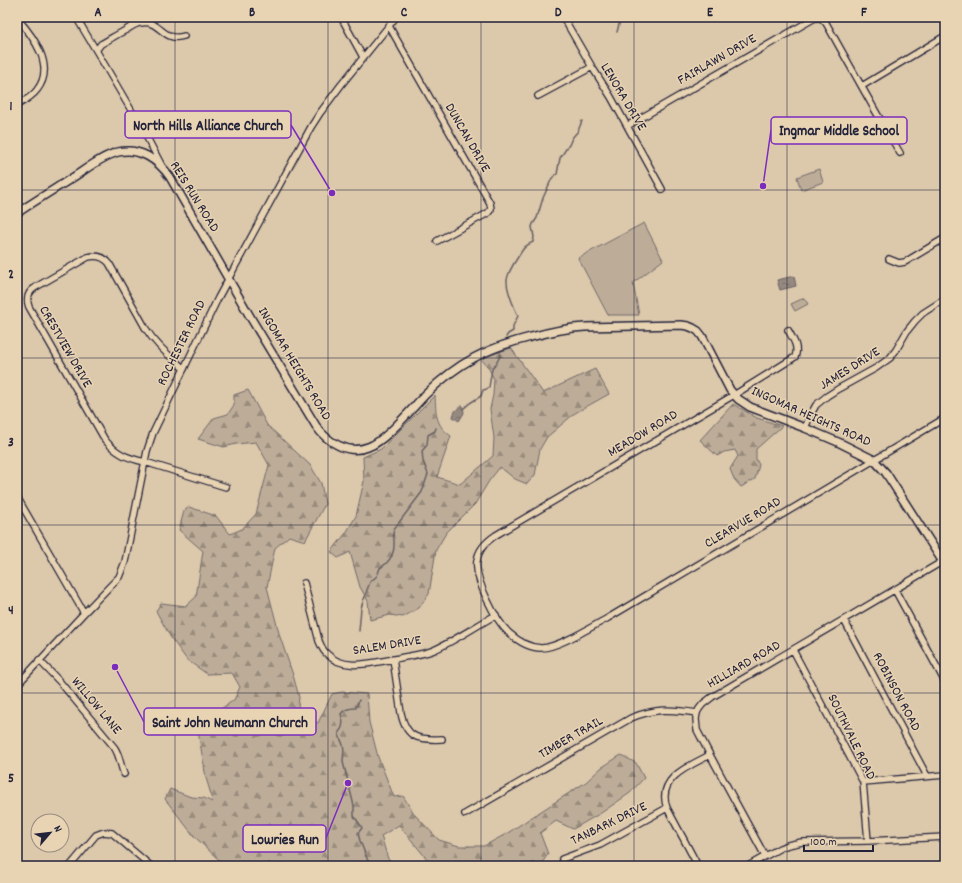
<svg xmlns="http://www.w3.org/2000/svg" width="962" height="883" font-family="Dekko,sans-serif">
	<defs>
		<pattern id="forest-firs" width="22" height="20" patternUnits="userSpaceOnUse"><rect width="22" height="20" fill="#bdad98"/><path d="M5 1l3.5 6h-7zM16 11l3.5 6h-7z" fill="#998c7d"/></pattern>
		<pattern id="water-ripples" width="26" height="14" patternUnits="userSpaceOnUse"><rect width="26" height="14" fill="#958980"/><path d="M2 4q2-2 4 0t4 0M15 11q2-2 4 0t4 0" fill="none" stroke="#79706a"/></pattern>
	</defs>
	<rect width="100%" height="100%" fill="#dcc8ab"/>
	<filter id="ink" filterUnits="userSpaceOnUse"><feTurbulence type="fractalNoise" baseFrequency=".025" numOctaves="2"/><feDisplacementMap in="SourceGraphic" scale="8" xChannelSelector="R" yChannelSelector="G"/><feConvolveMatrix kernelMatrix="1 2 1 2 8 2 1 2 1" color-interpolation-filters="sRGB"/></filter>
	<g filter="url(#ink)">
		<path fill="url(#forest-firs)" stroke="#70686a" d="M511,348L543,393L595,369L609,394L575,413L547,437L540,449L535,475L527,484L515,479L500,467L489,481L475,504L446,533L436,550L429,594L419,608L403,617L390,615L370,620L368,601L360,587L350,552L338,558L331,552L346,533L356,516L364,481L363,457L381,449L435,395C436,413 435,425 451,436L437,477L460,484L493,456L494,438L490,409L493,395L494,379L488,367L481,359L496,353Z
			M248,390L267,425L310,465L321,483L325,504L305,541L289,536L275,548L267,587L280,637L293,675L299,697L297,718L318,723L332,694L342,692L367,694L369,722L378,757L394,797L403,796L415,815L439,840L459,846H484L506,834L586,782L601,768L621,755L636,763L644,778L630,793L601,813L573,829L556,821L540,833L548,854L540,866H419L427,859L399,825L381,836L388,859L395,866H223L220,861L194,836L165,799L170,789L191,797L204,798L212,802L210,791L206,778L197,725L234,700L240,687L232,673L207,674L187,660L171,638L156,611L161,603L186,606L196,597L203,551L179,530L184,511L189,507L216,516L230,534L242,529L256,514L269,465L256,442L236,444L224,447L198,439L214,418L228,414L234,405V395Z
			M733,404L757,418L782,426L756,449V459L759,465L755,479L741,487L734,479L730,469L738,456L735,450L724,452L717,456L700,440Z"/>
		<path fill="#bdad98" stroke="#70686a" d="M819,169L823,182L801,190L797,177Z
			M644,223L663,260L633,283L639,315H608L578,258Z
			M804,298L808,304L795,311L791,304Z"/>
		<path fill="url(#water-ripples)" stroke="#676064" d="M794,276L796,286L780,290L777,280Z
			M462,406H463L464,413L459,421L453,417C454,411 457,408 462,406Z"/>
		<g fill="none" stroke-linecap="round" stroke-linejoin="round">
			<path stroke="#676064" stroke-width="1.5" d="M617,32L621,17
				M506,337L508,334L513,331V326L518,316C514,307 506,290 507,280C508,272 514,263 518,257C524,248 523,247 533,242L534,237L532,227L533,224L537,218L543,198L552,178L557,174L560,158L566,149L569,145L572,138L578,131L582,121
				M463,409L470,403L481,396L483,390L487,389L489,387L492,369L496,364L501,354
				M359,631L361,608L367,590L370,582L377,576L380,568C390,562 395,553 394,541C394,537 392,533 394,529L422,492L428,474L423,461L422,451L427,445L428,435L435,431L436,428
				M359,700L356,708C350,708 344,709 341,714C342,718 344,722 342,727C342,729 340,730 339,732C338,736 342,741 343,745C345,750 343,756 343,762L354,806V816L361,826L362,828L358,833L360,841L370,866"/>
			<g stroke="#22223b" stroke-width="8">
				<path id="minor" d="M76,17L97,52
					M341,17L363,57
					M563,17L592,67L611,97L662,189
					M820,17L826,23L876,112L900,153
					M17,18C33,36 56,66 37,90C32,97 24,101 17,105
					M389,26L490,203L491,209L488,213L437,241
					M862,86L945,36
					M538,96L592,67
					M627,126L813,19L820,17
					M162,166L144,132L97,52V49L101,44C110,39 118,34 126,30C131,27 136,23 141,23C160,19 163,43 184,36
					M889,259L899,263L905,262L945,238
					M788,330C793,339 799,347 795,357L734,395L496,535C487,541 478,550 477,561C474,579 496,621 509,633C518,641 529,648 541,648C558,648 593,626 608,618L945,418
					M184,369C170,356 156,345 146,329L109,263C103,256 96,255 88,257L36,287C28,292 26,299 29,307L105,440C117,454 127,458 145,462L226,487
					M805,428L811,414L816,405L827,396L838,389L876,368L890,358L896,350L907,331L915,321L923,313L945,299
					M17,497L84,613
					M304,583L319,641C321,646 323,651 327,654C344,672 374,662 395,659C407,656 422,655 434,650C454,641 476,626 496,615
					M895,590L945,682
					M844,620L927,776
					M793,650L863,782L868,841
					M393,659L401,713C406,739 419,740 442,739
					M39,660L60,682L114,747C120,755 120,765 124,774
					M17,685L84,613L115,581L119,577L125,562L147,451L153,433L218,298L311,127L320,113L341,85L396,17
					M863,782L945,775
					M465,814L631,718C655,708 672,709 697,713
					M765,856L710,755L697,730L696,719L697,713L699,709L703,704L712,697L945,560
					M562,859L600,845L667,808
					M70,866L96,835L104,832L112,833L151,866
					M698,866L667,808C656,778 689,766 710,755
					M748,866L780,848L788,845L802,842L868,841L945,837"/>
			</g>
			<g stroke="#22223b" stroke-width="10">
				<path id="major" d="M17,213C35,201 53,190 72,178C85,170 102,156 118,152C140,147 158,160 170,177L252,320L316,426C327,442 348,455 368,447C386,441 412,408 426,394C459,362 487,348 531,337C549,332 567,328 585,327L681,325L688,326L693,328L698,331L702,336L730,390L738,399L750,407L805,428L838,442L874,460L886,473L945,565"/>
			</g>
			<use href="#minor" stroke="#e8d3b2" stroke-width="5.5"/>
			<use href="#major" stroke="#e8d3b2" stroke-width="7"/>
		</g>
	</g>
	<path fill="none" stroke="#22223b" stroke-width="1" stroke-opacity="0.55" d="M175,17V866M328,17V866M481,17V866M634,17V866M787,17V866M17,190H945M17,358H945M17,525H945M17,693H945"/>
	<g text-anchor="middle" dominant-baseline="central" stroke-width="3" stroke-linejoin="round" paint-order="stroke">
		<g font-size="14" fill="#22223b" stroke="#e8d3b2">
			<text transform="translate(717 60) rotate(-30)">FAIRLAWN DRIVE</text>
			<text transform="translate(623 97) rotate(59)">LENORA DRIVE</text>
			<text transform="translate(467 138) rotate(60)">DUNCAN DRIVE</text>
			<text transform="translate(194 197) rotate(58)">REIS RUN ROAD</text>
			<text transform="translate(182 343) rotate(-64)">ROCHESTER ROAD</text>
			<text transform="translate(65 347) rotate(60)">CRESTVIEW DRIVE</text>
			<text transform="translate(294 364) rotate(59)">INGOMAR HEIGHTS ROAD</text>
			<text transform="translate(850 369) rotate(-32)">JAMES DRIVE</text>
			<text transform="translate(811 417) rotate(24)">INGOMAR HEIGHTS ROAD</text>
			<text transform="translate(643 434) rotate(-31)">MEADOW ROAD</text>
			<text transform="translate(743 523) rotate(-31)">CLEARVUE ROAD</text>
			<text transform="translate(387 646) rotate(-9)">SALEM DRIVE</text>
			<text transform="translate(744 665) rotate(-30)">HILLIARD ROAD</text>
			<text transform="translate(896 692) rotate(62)">ROBINSON ROAD</text>
			<text transform="translate(96 706) rotate(50)">WILLOW LANE</text>
			<text transform="translate(851 737) rotate(64)">SOUTHVALE ROAD</text>
			<text transform="translate(571 738) rotate(-30)">TIMBER TRAIL</text>
			<text transform="translate(609 824) rotate(-26)">TANBARK DRIVE</text>
		</g>
	</g>
	<path fill="none" stroke="#7b2cbf" stroke-width="1.5" d="M332 193L291 125M763 186L771 130M115 667L144 722M348 783L326 838"/>
	<g fill="#7b2cbf" stroke="#e8d3b2" stroke-width="1.5">
		<circle cx="332" cy="193" r="4"/>
		<circle cx="763" cy="186" r="4"/>
		<circle cx="115" cy="667" r="4"/>
		<circle cx="348" cy="783" r="4"/>
	</g>
	<g fill="#e8d3b2" stroke="#7b2cbf" stroke-width="1.5">
		<rect x="125" y="111" width="166" height="27" rx="4"/>
		<rect x="771" y="117" width="136" height="27" rx="4"/>
		<rect x="144" y="708" width="172" height="27" rx="4"/>
		<rect x="243" y="825" width="83" height="27" rx="4"/>
	</g>
	<g font-size="15" text-anchor="middle" font-weight="bold" fill="#22223b">
		<text x="208" y="130">North Hills Alliance Church</text>
		<text x="839" y="135">Ingmar Middle School</text>
		<text x="230" y="727">Saint John Neumann Church</text>
		<text x="285" y="844">Lowries Run</text>
	</g>
	<rect width="962" height="883" fill="none" stroke="#e8d3b2" stroke-width="44"/>
	<g transform="translate(50 833) rotate(62)"><circle r="19" fill="#e8d3b2" stroke="#998c82"/>
	<path d="M0-3L7 15L0 10L-7 15Z" fill="#22223b"/>
	<text y="-6" font-size="11" font-weight="bold" text-anchor="middle" fill="#22223b">N</text>
	</g>
	<path d="M804 845v6h69v-6" fill="none" stroke="#22223b" stroke-width="2"/>
	<text x="810" y="845" font-size="12" fill="#22223b" stroke="#e8d3b2" stroke-width="3" paint-order="stroke">100 m</text>
	<rect x="22" y="22" width="918" height="839" fill="none" stroke="#22223b" stroke-width="1.5"/>
	<g font-size="13" text-anchor="middle" font-weight="bold" fill="#22223b">
		<text x="98" y="16">A</text>
		<text x="252" y="16">B</text>
		<text x="404" y="16">C</text>
		<text x="558" y="16">D</text>
		<text x="710" y="16">E</text>
		<text x="864" y="16">F</text>
		<text x="11" y="110">1</text>
		<text x="11" y="278">2</text>
		<text x="11" y="446">3</text>
		<text x="11" y="614">4</text>
		<text x="11" y="782">5</text>
	</g>
</svg>
